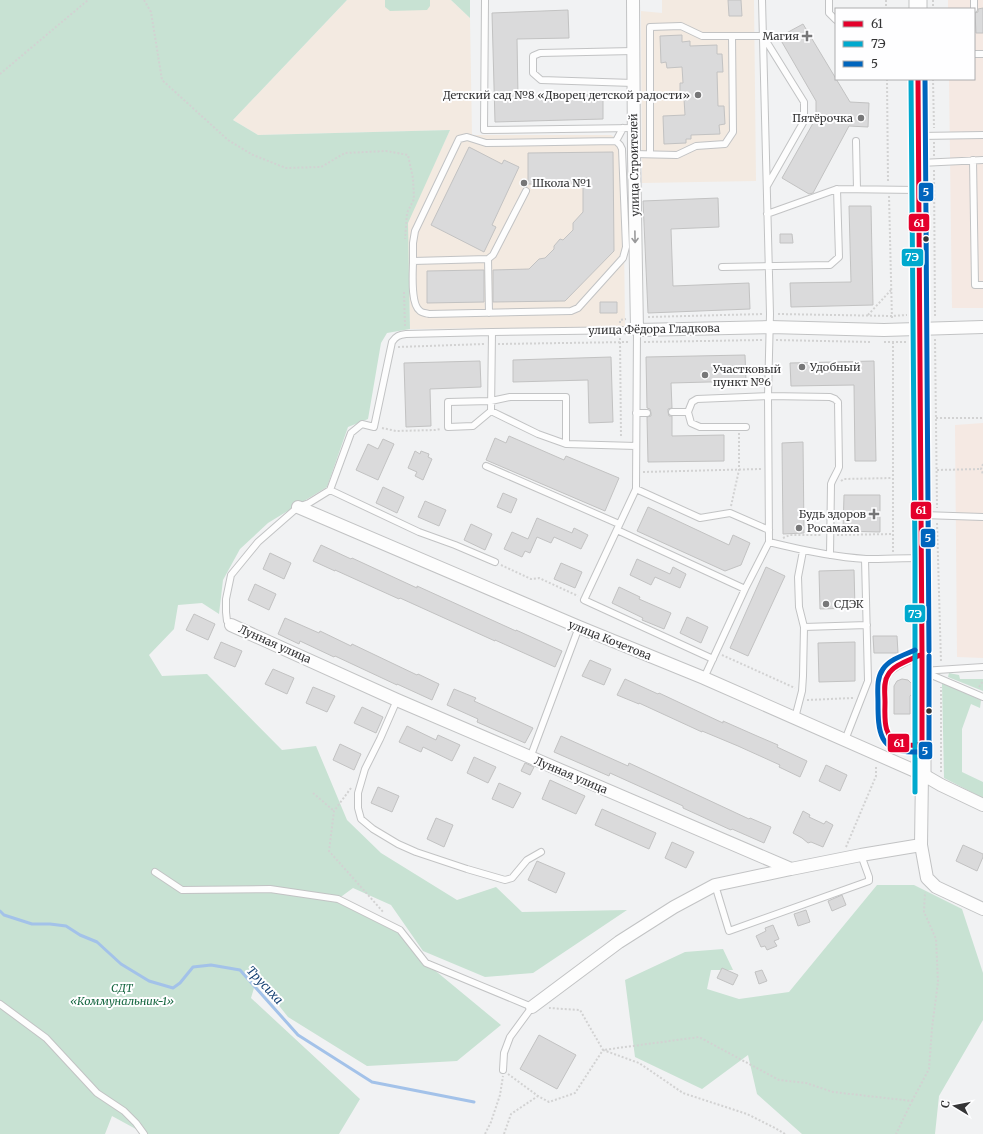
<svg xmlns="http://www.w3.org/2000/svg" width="983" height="1134" font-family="Merriweather,serif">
	<rect width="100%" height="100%" fill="#f1f2f3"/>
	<path fill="#f3eae1" d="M347,0H451L470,18L472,135H611L623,143L625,327L410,329L407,223L450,130L258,135L233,120Z
		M662,0H754L756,181L642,183L641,11L662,13Z"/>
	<path fill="#f5e9e3" d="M948,0H983V308H952L949,79H974V9H948Z
		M983,423V658L957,657L955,425Z"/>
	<path fill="#c8e2d3" d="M0,0H347L233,120L258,135L450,130L408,223L410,329L387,333L381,343L368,419L348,427L327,487L268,523L240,549L223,580L219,614L202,603L178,605L174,629L149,655L162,676L207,674L282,750L316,746L347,820L381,853L457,900L496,887L522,912L627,910L533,973L485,977L423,951L391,905L353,888L338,899L400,930L426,963L501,1025L457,1061L367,1066L288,1017L257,978L251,998L360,1099L339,1134H145L112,1116L105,1134H0Z
		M385,0H430V6L427,10L390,11L385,7Z
		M451,0H470V18Z
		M949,673L959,675L960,679H983V691L948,677Z
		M942,683L981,700L980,708L971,704L962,729V772L983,782V798L944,778Z
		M877,885H914L962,909L983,973V1020L939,1096L935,1134H802L757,1094L748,1055L702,1089L635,1057L625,980L685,952L723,949L733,970H711L707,989L739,999L789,992Z"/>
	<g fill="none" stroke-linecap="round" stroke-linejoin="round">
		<path stroke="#a3c2e9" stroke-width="3" d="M0,911L4,915L32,924H50L66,926L80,935L97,942L121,964L149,981L173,988L180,983L193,967L211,965L240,970L298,1035L372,1082L474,1102"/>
	</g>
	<path fill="#dadadb" stroke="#c2c2c2" d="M728,0H741L742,16H729Z
		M983,8V33H976L975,13L978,12V9Z
		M568,10L569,38L517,39L518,96L603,94V119L495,122L492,13Z
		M803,24L850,102L869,103L868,127L849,126L813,193L809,194L782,178L816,118V101L779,37Z
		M682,35V42L690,41V46L717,45V54H722L723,72H717L718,106H724L725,124L719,125L720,134L691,135V139H686V143L664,144L663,116L685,115L684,99L680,100V83H683L682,67L667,68L666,62L661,63L660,36Z
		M469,147L502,164L504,160L519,167L492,225L496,227L484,252L431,225Z
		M613,152L614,251L565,301L493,302V270L529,269L539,259L545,258L554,249V246L560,239L563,240L573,230V223L583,212V183L528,184V153Z
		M718,198L719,227L671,229L673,286L749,283L750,309L648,313L643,201Z
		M849,206H871L873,305L791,307L790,283L851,282Z
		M780,234H792L793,243H780Z
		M480,270H484V302L427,303V271Z
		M600,302H617V313H600Z
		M745,355L746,381L671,383L672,408L668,409V412L669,416H672V436L724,435V461L648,462L647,417L651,416V413L650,409L647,408L646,357Z
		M611,357L613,422L589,423L588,380L513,382V360Z
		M480,361L481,387L430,389L431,426L406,427L404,363Z
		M874,361L876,461H855L854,385L791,386L790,363Z
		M509,436L564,460L566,456L619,478L605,511L486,460L495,438L506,443Z
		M383,439L394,444L378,480L356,470L368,444L378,449Z
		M803,442L804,533L783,534L782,443Z
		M415,451L420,454L421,451L429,454L428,457L432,459L423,480L415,476L417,472L408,468Z
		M383,487L404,497L397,513L376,503Z
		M503,493L517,499L511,513L497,507Z
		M844,495H880V532L843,531Z
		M425,501L446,510L439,526L418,517Z
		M648,507L729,545L733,535L750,543L741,565L725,571L637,531Z
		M537,518L572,533L574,528L588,535L581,549L554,537L551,543L537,537L530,553L525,551L522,557L504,549L512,532L528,539Z
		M471,524L492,534L485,550L464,540Z
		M321,545L351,559L352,558L417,588V586L516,631V630L562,651L555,667L495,640V641L400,598L399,599L335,570V571L313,561Z
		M270,553L291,563L284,579L263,569Z
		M637,559L670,574L673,567L686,574L680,588L655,577L651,585L630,575Z
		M561,563L582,572L575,588L554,579Z
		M766,567L785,576L748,656L730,648Z
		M854,570L855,608L820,609L819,571Z
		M255,584L276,594L269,610L248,600Z
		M619,587L640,597L639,599L671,613L664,629L642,620L643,618L612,603Z
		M194,614L215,624L208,640L186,630Z
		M687,617L708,627L701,643L680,633Z
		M285,618L319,633L320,631L351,646L352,644L417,675L418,674L439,684L432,700L397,684V685L335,656L334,657L300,641L299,644L278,634Z
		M873,636H897L898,653H874Z
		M221,642L242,651L235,667L214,658Z
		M855,642V681L819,682L818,643Z
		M590,660L611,669L604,685L582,676Z
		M273,669L294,678L287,694L265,684Z
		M625,679L658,694L659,693L723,723V721L757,736L778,745L777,747L807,761L800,777L779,767L780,765L738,746L702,731V732L639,703V704L617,695Z
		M902,679L908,680L912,684V694L910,696V714H894V686L897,681Z
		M313,687L335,696L327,712L306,703Z
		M454,689L476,698L474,701L533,728L525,743L477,722L478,719L447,705Z
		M362,707L383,717L376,733L354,723Z
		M407,726L436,740L438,735L460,745L452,761L423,747L421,752L399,742Z
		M561,736L628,766L629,763L749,819L750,818L771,827L764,843L732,829L731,830L683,808V806L610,773L609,776L554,752Z
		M340,744L361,754L354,770L333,760Z
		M474,757L496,767L488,783L467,773Z
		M525,763L534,767L530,775L521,771Z
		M826,765L847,775L840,791L819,781Z
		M550,780L585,796L576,814L542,799Z
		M499,783L521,793L513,808L492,799Z
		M378,787L399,796L392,812L371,803Z
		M602,809L656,833L649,849L595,825Z
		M803,811L810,815L809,817L824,824L826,821L833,825L823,847L811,842L808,843L802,838L793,833Z
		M436,818L453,825L444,847L427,839Z
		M672,842L694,852L686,868L665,858Z
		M963,845L983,854V857L977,871L956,861Z
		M537,861L565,873L556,893L528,880Z
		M842,895L846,905L832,911L828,901Z
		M806,910L810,922L798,926L794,914Z
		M773,925L779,939L774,941L777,946L767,950L765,946L761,947L756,936L766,931L765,928Z
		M722,968L738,975L733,985L717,978Z
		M762,970L767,981L759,984L755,972Z
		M539,1035L576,1055L557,1089L520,1069Z"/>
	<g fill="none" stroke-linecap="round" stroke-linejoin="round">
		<g stroke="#c2c3c4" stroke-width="8">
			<path id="lane" d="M485,0L484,130L634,128
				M829,0V13L836,20
				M974,9V0
				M633,51L540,53L533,56V73L541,80L633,83
				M974,54H983
				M920,136L983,135
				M856,141L857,189
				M634,154L677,155L696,146L725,144L733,132L732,36
				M650,154V27L681,26L702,36H763L804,102V121L767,186
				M973,160L975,285H983
				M920,163L983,160
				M767,214L837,189L917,190
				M488,259L413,261V243L415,231L459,139L467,137L486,143L616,141L623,128
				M413,261C413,272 410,304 420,311C422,313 426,313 429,314L571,311L578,308L623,258L626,247L622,149L620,145L616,141
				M722,267L830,265L839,257L837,189
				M489,313L488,259L493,255L526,191
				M492,332L491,411L538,434L566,444
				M491,411L473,426L448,427V402L491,401L510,397H566V444L636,446
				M672,412H688
				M636,413H647
				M746,427H700L691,423L688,412L692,402L697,399L768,396L830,397L835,399L838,402L839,467C837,473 833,478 831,484L830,555
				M486,466L619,524
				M636,489L700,518L730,513L769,530
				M330,490L419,532L455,545L495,562
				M923,515L983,517
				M617,530L745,589
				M769,542C801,550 833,557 866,559C885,559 903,558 922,558
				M231,625L227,621L226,612V599L231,575L258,542L298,507L309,503L330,490L351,433L362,424L374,427L392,342C396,336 399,335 406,334L492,332L637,330L636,489L584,600L713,659
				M804,627L867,625
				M921,655C911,660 895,665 889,673C883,680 883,717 885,725C886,730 888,735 892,739C900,746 912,745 922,745
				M983,667L922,671L983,697
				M704,678L745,589L769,542L768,396L770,314L762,0
				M397,700L380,739L365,769L358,793V808L361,819L373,829L398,844L416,852L467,869L505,880L512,878L527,860L541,852
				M795,718L802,691L803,676L804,627L799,607L798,577L803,551
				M845,740L868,681L865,559
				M530,758L579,627
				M155,872L182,890L270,889L338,899L400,930L426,963L532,1007L510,1037L504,1053L503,1070
				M715,885L729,931L869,881V877L861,855
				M0,1004L46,1038L97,1093L124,1111L136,1123L144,1134"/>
		</g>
		<g stroke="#c2c3c4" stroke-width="14">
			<path id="street" d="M633,0L634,154L637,330L770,327L884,330L983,327
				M298,507L579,627L704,678L922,774L941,785L983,805
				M231,625L397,700L791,869L861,855L921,845
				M922,774L921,845L927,878L936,887L983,909
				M532,1007L619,942L674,907L715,885L791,869"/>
		</g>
		<g stroke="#c2c3c4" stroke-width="19">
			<path id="secondary" d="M918,0V9
				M918,79L922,558V774"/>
		</g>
		<path stroke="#d2d2d2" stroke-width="2" stroke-dasharray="2 2" stroke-linecap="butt" d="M144,0L151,12L162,80L228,140L253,155L286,168L321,167L345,153L386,151L408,155L413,178L414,199L407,213L405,239
			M886,0V9
			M933,0V9
			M0,74L88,0
			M887,79L888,182
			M933,79L934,128
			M934,142V156
			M934,170L935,318
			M889,196L892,320
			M404,292L405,327
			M778,314L892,316L907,315
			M868,315L891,290
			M648,317L763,314
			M620,323V320L626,319
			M620,338L621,437
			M935,339L937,508
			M776,340L870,342
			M644,342L762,340
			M884,342H908
			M498,344L630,342
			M398,347L484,344
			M936,418H983
			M382,428L396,431L435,430L441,429
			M983,464L981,469L983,474
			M937,470L981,469
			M643,472L761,469
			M841,481L844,479L892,478
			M731,506L739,470V433
			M937,523L941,662
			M837,535L892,534
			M783,538L790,535H822
			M893,552V342
			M501,565L531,579L539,578L578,596
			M722,655L795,688
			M979,687L983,681
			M807,700L853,698
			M941,772V687
			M351,788L334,811L329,851L384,913
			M313,793L334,811
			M846,847L876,776V765
			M508,1074L538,1096L549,1102L575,1093L603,1050L580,1010L549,1008
			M912,1101L929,1069L932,1028L938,982L936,939L924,912L925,892
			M485,1134L491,1122L500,1095L503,1076
			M504,1134L511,1114L538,1096
			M785,1134L775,1128L747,1114L683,1093L639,1063L603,1050L699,1037L779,1080L806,1083L833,1092L912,1101L896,1134"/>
		<use href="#lane" stroke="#fdfdfd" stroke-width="6"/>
		<use href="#street" stroke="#fdfdfd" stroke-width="12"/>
		<use href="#secondary" stroke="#fdfdfd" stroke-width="17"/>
		<g stroke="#fefeff" stroke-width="8">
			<path id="bus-1" d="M918,79L922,654
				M922,654V745C915,745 907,746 901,744C882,738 885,717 885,702C885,693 883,682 888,675C894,664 911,660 922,654Z"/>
		</g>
		<g stroke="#fefeff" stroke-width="8">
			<path id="bus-2" d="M911,79L915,558V792"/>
		</g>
		<g stroke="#fefeff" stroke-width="8">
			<path id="bus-3" d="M925,79L929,651
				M915,650C904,655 890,659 883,669C876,679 878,691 878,702C878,732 879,753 915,752C921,752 926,753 929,747V656"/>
		</g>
		<use href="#bus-1" stroke="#e4002b" stroke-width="5"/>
		<use href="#bus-2" stroke="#00a9ce" stroke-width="5"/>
		<use href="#bus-3" stroke="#0065bd" stroke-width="5"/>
	</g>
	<defs><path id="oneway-shaft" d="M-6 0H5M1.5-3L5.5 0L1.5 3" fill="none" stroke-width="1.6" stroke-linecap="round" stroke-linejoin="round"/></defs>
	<use stroke="#99999a" href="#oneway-shaft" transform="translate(635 237) rotate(89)"/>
	<g fill="#777778" stroke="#fefeff" stroke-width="1.5">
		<path d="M805 30h4v4h4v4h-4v4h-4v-4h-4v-4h4z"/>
		<circle cx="698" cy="95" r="4"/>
		<circle cx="861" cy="118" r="4"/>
		<circle cx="524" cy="183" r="4"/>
		<circle cx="802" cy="367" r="4"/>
		<circle cx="705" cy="375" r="4"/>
		<path d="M872 508h4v4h4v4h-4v4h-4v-4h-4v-4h4z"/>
		<circle cx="799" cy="528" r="4"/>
		<circle cx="826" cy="604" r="4"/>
	</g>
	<g fill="#353536" stroke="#fefeff" stroke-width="1.5">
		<circle cx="926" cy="239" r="3.5"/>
		<circle cx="929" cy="711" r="3.5"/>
	</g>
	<g text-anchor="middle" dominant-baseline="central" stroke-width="4" stroke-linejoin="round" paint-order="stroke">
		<g font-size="11" fill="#353536" stroke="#fefeff" text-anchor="start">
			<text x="799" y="36" text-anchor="end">Магия</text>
			<text x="690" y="95" text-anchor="end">Детский сад №8 «Дворец детской радости»</text>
			<text x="853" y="118" text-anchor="end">Пятёрочка</text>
			<text x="532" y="183">Школа №1</text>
			<text x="810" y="367">Удобный</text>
			<text x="713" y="369">Участковый<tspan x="713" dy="13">пункт №6</tspan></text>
			<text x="866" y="514" text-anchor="end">Будь здоров</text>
			<text x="807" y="528">Росамаха</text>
			<text x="834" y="604">СДЭК</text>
		</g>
		<g font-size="11" fill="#353536" stroke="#fefeff">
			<text transform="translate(634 165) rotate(-91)">улица Строителей</text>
			<text transform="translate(654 329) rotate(-1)">улица Фёдора Гладкова</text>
			<text transform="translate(610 640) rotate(22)">улица Кочетова</text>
			<text transform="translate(275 644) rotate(24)">Лунная улица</text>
			<text transform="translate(571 775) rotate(23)">Лунная улица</text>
		</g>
		<g font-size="11" font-style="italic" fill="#166740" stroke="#fefeff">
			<text x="122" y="988">СДТ<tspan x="122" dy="13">«Коммунальник-1»</tspan></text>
		</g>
		<g font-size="12" font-style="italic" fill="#144073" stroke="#fefeff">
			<text transform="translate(265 985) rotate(47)">Трусиха</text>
		</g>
	</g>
	<g stroke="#fefeff" stroke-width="1.5">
		<rect x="918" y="182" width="16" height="20" rx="4" fill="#0065bd"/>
		<rect x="908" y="213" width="22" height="19" rx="4" fill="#e4002b"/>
		<rect x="901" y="248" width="23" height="19" rx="4" fill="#00a9ce"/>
		<rect x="910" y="501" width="22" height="19" rx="4" fill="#e4002b"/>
		<rect x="920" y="528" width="16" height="20" rx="4" fill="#0065bd"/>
		<rect x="904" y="604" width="22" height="19" rx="4" fill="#00a9ce"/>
		<rect x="887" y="733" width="23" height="20" rx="4" fill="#e4002b"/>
		<rect x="918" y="741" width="15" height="19" rx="4" fill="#0065bd"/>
	</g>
	<g font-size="11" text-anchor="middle" font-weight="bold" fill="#fff">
		<text x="926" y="196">5</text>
		<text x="919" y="227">61</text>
		<text x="912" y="261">7Э</text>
		<text x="921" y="514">61</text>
		<text x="928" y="542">5</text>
		<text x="915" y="618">7Э</text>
		<text x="899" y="747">61</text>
		<text x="925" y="755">5</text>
	</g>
	<rect x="835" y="8" width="140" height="72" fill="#fefeff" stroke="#aeaeaf"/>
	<rect x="843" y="21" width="20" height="6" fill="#e4002b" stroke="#aeaeaf"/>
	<text x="871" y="28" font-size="12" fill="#353536">61</text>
	<rect x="843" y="41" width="20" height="6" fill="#00a9ce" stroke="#aeaeaf"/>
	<text x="871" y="48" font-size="12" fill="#353536">7Э</text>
	<rect x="843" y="61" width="20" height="6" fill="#0065bd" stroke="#aeaeaf"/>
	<text x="871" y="68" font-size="12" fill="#353536">5</text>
	<g transform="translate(955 1106) rotate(280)" stroke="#fefeff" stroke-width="3" paint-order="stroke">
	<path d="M0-3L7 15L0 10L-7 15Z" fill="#353536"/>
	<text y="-6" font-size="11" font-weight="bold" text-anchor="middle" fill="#353536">С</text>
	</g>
</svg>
